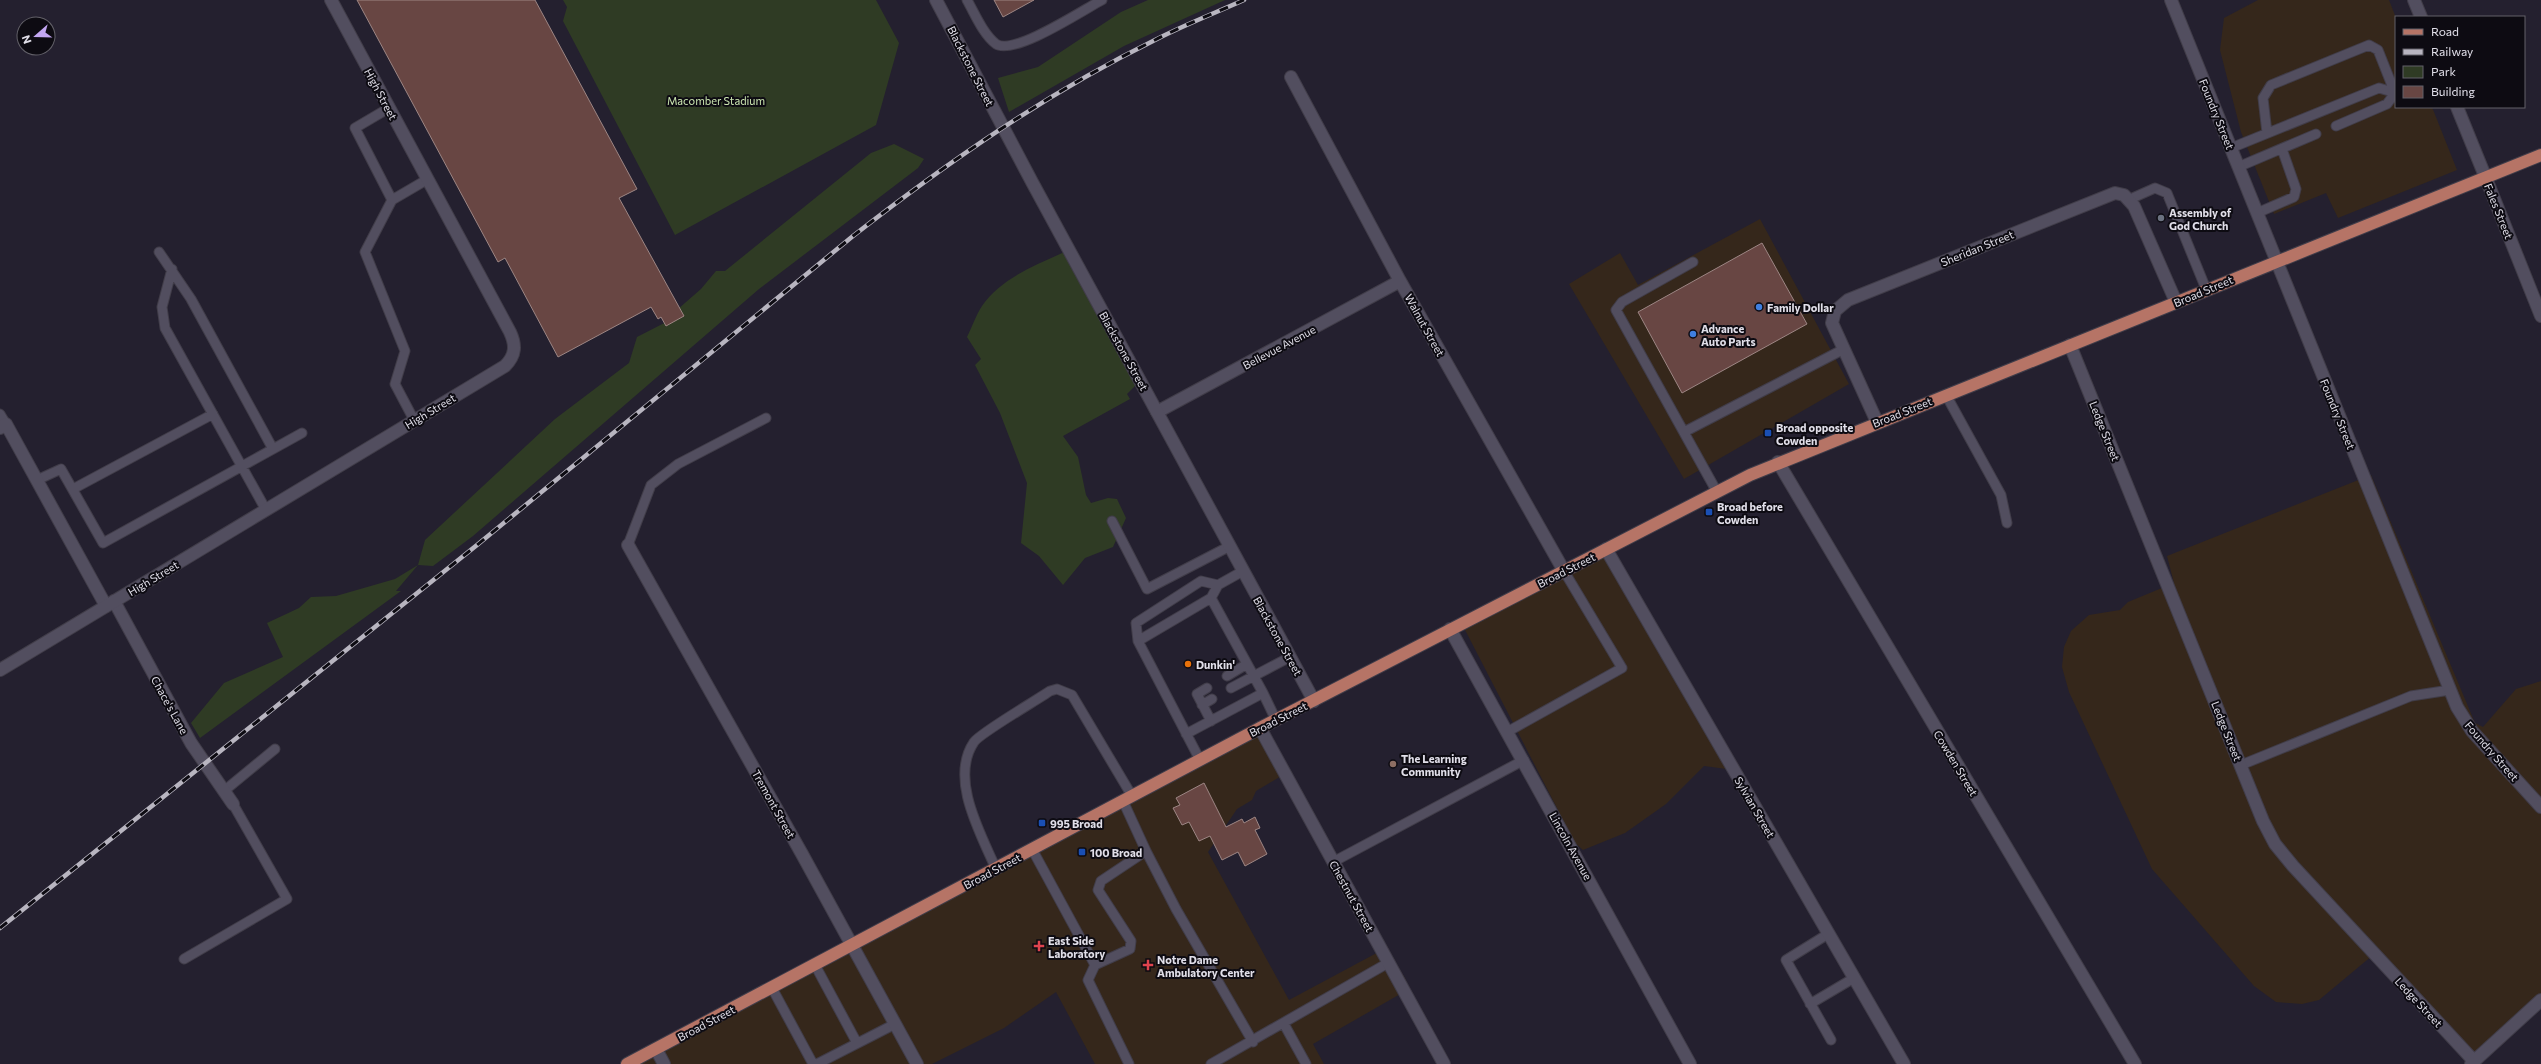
<svg xmlns="http://www.w3.org/2000/svg" width="2541" height="1064" font-family="Commissioner,sans-serif">
	<rect width="100%" height="100%" fill="#24202f"/>
	<path fill="#35271b" d="M2258,0H2389L2396,18V107H2432L2457,170L2338,218L2326,193L2274,214L2241,132L2220,50L2224,18Z
		M1760,219L1849,384L1684,479L1569,284L1620,253L1638,285Z
		M2371,475L2475,723L2483,727L2516,689L2541,681V999L2475,1057L2373,955L2319,1000L2302,1004L2276,1002L2254,986L2152,869L2069,692L2062,667L2064,647L2071,631L2089,615L2120,610L2128,602L2174,583L2167,556Z
		M1610,549L1742,771L1704,766L1666,804L1625,833L1583,850L1575,843L1463,626Z
		M1265,728L1288,772L1256,791L1252,800L1237,809L1208,852L1289,1000L1386,948L1405,978L1409,989L1313,1044L1324,1064H1095L1056,992L1004,1028L932,1064H631Z"/>
	<path fill="#2f3b24" d="M563,0H876L899,43L876,125L675,235L563,21L567,7Z
		M1148,0H1225L1124,46L1009,112L998,78L1038,67L1121,12Z
		M894,144L924,159L918,168L759,289L473,536L433,566L418,565L396,591H401L200,738L191,723L224,683L283,657L267,623L299,608L311,597L336,596L395,579L418,565L425,540L555,419L629,363L637,337L678,316V309L701,289L716,271H725L871,153Z
		M1073,248L1144,377L1127,394L1130,399L1063,436L1078,457L1086,495L1091,503L1108,498L1117,499L1126,518L1113,547L1085,558L1063,585L1039,556L1021,543L1027,483L1000,413L975,365L981,359L967,337C972,327 976,315 982,306C1002,276 1042,263 1073,248Z"/>
	<path fill="#684643" stroke="#9d8684" d="M357,0H535L637,189L619,198L684,316L666,326L661,317L658,319L651,307L558,357L505,258L498,262Z
		M994,0H1034L1003,17Z
		M1762,243L1807,324L1682,393L1638,312Z
		M1204,783L1226,827L1242,819L1244,823L1255,817L1260,828L1255,830L1267,854L1245,866L1238,852L1222,860L1210,836L1199,841L1189,822L1182,825L1173,808L1180,805L1176,798Z"/>
	<g fill="none" stroke-linecap="round" stroke-linejoin="round">
		<g stroke="#413d49" stroke-width="11">
			<path id="lane" d="M967,0C975,14 983,34 996,44C1014,56 1083,10 1102,0
				M389,108L355,128L392,200
				M2267,133L2263,98L2271,85L2369,45L2378,50L2395,93L2387,104L2336,126
				M2231,148L2379,88L2396,93
				M2238,167L2316,134
				M2128,200L2155,188L2167,193L2206,289
				M2257,213L2294,197L2296,189L2282,149
				M159,252L191,299L273,449
				M1693,262L1622,302L1616,310L1717,492
				M172,269L162,307L165,328L266,510
				M1946,395L2001,495L2007,523
				M0,414L6,424
				M414,420L395,384L405,351L365,252L392,200L428,179
				M1686,431L1844,349
				M37,480L61,469L103,543L302,433
				M73,489L213,414
				M1112,521L1147,589L1230,546
				M628,545L651,485L678,464L766,418
				M1138,641L1211,598L1218,585L1243,571
				M1227,676L1247,664
				M1207,688L1197,694L1211,721
				M1231,688L1290,657
				M1263,693L1276,720
				M1202,705L1212,699
				M1507,732L1622,668L1564,571
				M1186,734L1263,693L1211,598
				M1200,760L1138,641L1136,623L1201,581L1218,585
				M2241,765L2411,696L2450,690
				M224,791L275,749
				M1123,801L1146,851L1101,881L1098,890L1131,941L1130,949L1095,965L1088,980L1129,1064
				M1032,849L1095,965
				M1146,851L1176,909L1253,1042
				M1333,862L1524,760
				M996,869C981,834 949,779 974,742C980,733 1037,700 1050,691L1057,689L1072,695L1132,796
				M1828,934L1786,960L1831,1040
				M184,959L287,899L233,804
				M815,965L857,1043
				M772,988L813,1064
				M1810,1004L1854,978
				M1284,1024L1306,1064
				M817,1064L895,1024
				M1211,1064L1388,963"/>
		</g>
		<g stroke="#413d49" stroke-width="14">
			<path id="street" d="M2171,0L2457,707L2472,731L2541,807
				M1291,77L1400,281L1564,571
				M2485,176L2541,316
				M2070,345L2263,821L2275,844L2293,866L2474,1061
				M1157,412L1400,281
				M1877,422L1832,323L1835,311L1848,300L2115,193L2124,195L2134,206L2176,302
				M0,428L6,424L106,606
				M628,545L802,854L917,1064
				M1606,549L1904,1064
				M114,601L191,743L233,804
				M1450,629L1690,1064
				M2471,1064L2541,1000"/>
		</g>
		<g stroke="#413d49" stroke-width="14">
			<path id="secondary" d="M936,0L1032,182L1314,701
				M2414,0L2421,17
				M2457,107L2485,176
				M1778,462L2135,1064
				M0,670L505,366C516,355 516,345 510,332L331,0
				M1260,728L1444,1064
				M656,1049L664,1064"/>
		</g>
		<g stroke="#413d49" stroke-width="14">
			<path id="primary" d="M627,1064L1260,728L1750,475L2541,155"/>
		</g>
		<use href="#lane" stroke="#524e5f" stroke-width="9"/>
		<use href="#street" stroke="#524e5f" stroke-width="12"/>
		<use href="#secondary" stroke="#524e5f" stroke-width="12"/>
		<use href="#primary" stroke="#b67466" stroke-width="12"/>
		<g stroke="#b8b5c0" stroke-width="4.5">
			<path id="rail" d="M0,928L477,545L853,236C948,162 1047,93 1155,40C1184,25 1215,13 1244,0"/>
		</g>
		<use href="#rail" stroke="#0d0b12" stroke-width="3" stroke-dasharray="9" stroke-linecap="butt"/>
	</g>
	<circle fill="#6b7280" stroke="#0d0b12" stroke-width="1.5" cx="2161" cy="218" r="4"/>
	<g fill="#3f7fe0" stroke="#0d0b12" stroke-width="1.5">
		<circle cx="1759" cy="307" r="4"/>
		<circle cx="1693" cy="334" r="4"/>
	</g>
	<g fill="#1a4fb4" stroke="#0d0b12" stroke-width="1.5">
		<rect x="1764" y="429" width="8" height="8" rx="2"/>
		<rect x="1705" y="508" width="8" height="8" rx="2"/>
		<rect x="1038" y="819" width="8" height="8" rx="2"/>
		<rect x="1078" y="848" width="8" height="8" rx="2"/>
	</g>
	<circle fill="#e8710a" stroke="#0d0b12" stroke-width="1.5" cx="1188" cy="664" r="4"/>
	<circle fill="#8d6e63" stroke="#0d0b12" stroke-width="1.5" cx="1393" cy="764" r="4"/>
	<g fill="#e0444e" stroke="#0d0b12" stroke-width="1.5">
		<path d="M1037 940h4v4h4v4h-4v4h-4v-4h-4v-4h4z"/>
		<path d="M1146 959h4v4h4v4h-4v4h-4v-4h-4v-4h4z"/>
	</g>
	<g text-anchor="middle" dominant-baseline="central" stroke-width="4" stroke-linejoin="round" paint-order="stroke">
		<g font-size="11" fill="#e1dfe9" stroke="#0d0b12">
			<text transform="translate(971 66) rotate(63)">Blackstone Street</text>
			<text transform="translate(381 94) rotate(62)">High Street</text>
			<text transform="translate(2217 114) rotate(68)">Foundry Street</text>
			<text transform="translate(2499 211) rotate(68)">Fales Street</text>
			<text transform="translate(1977 248) rotate(-22)">Sheridan Street</text>
			<text transform="translate(2203 291) rotate(-23)">Broad Street</text>
			<text transform="translate(1425 325) rotate(61)">Walnut Street</text>
			<text transform="translate(1279 347) rotate(-28)">Bellevue Avenue</text>
			<text transform="translate(1124 351) rotate(61)">Blackstone Street</text>
			<text transform="translate(430 411) rotate(-31)">High Street</text>
			<text transform="translate(1902 412) rotate(-22)">Broad Street</text>
			<text transform="translate(2338 414) rotate(68)">Foundry Street</text>
			<text transform="translate(2105 431) rotate(68)">Ledge Street</text>
			<text transform="translate(1566 570) rotate(-27)">Broad Street</text>
			<text transform="translate(153 578) rotate(-31)">High Street</text>
			<text transform="translate(1278 636) rotate(61)">Blackstone Street</text>
			<text transform="translate(170 705) rotate(61)">Chace's Lane</text>
			<text transform="translate(1278 719) rotate(-27)">Broad Street</text>
			<text transform="translate(2227 731) rotate(68)">Ledge Street</text>
			<text transform="translate(2492 751) rotate(49)">Foundry Street</text>
			<text transform="translate(1956 763) rotate(59)">Cowden Street</text>
			<text transform="translate(774 804) rotate(61)">Tremont Street</text>
			<text transform="translate(1755 807) rotate(60)">Sylvian Street</text>
			<text transform="translate(1571 846) rotate(61)">Lincoln Avenue</text>
			<text transform="translate(992 871) rotate(-28)">Broad Street</text>
			<text transform="translate(1352 896) rotate(61)">Chestnut Street</text>
			<text transform="translate(2419 1002) rotate(47)">Ledge Street</text>
			<text transform="translate(706 1023) rotate(-28)">Broad Street</text>
		</g>
		<g font-size="11" fill="#cce7b1" stroke="#0d0b12">
			<text x="716" y="100">Macomber Stadium</text>
		</g>
		<g font-size="11" font-weight="bold" fill="#e1dfe9" stroke="#0d0b12" text-anchor="start">
			<text x="2169" y="212">Assembly of<tspan x="2169" dy="13">God Church</tspan></text>
			<text x="1767" y="307">Family Dollar</text>
			<text x="1701" y="328">Advance<tspan x="1701" dy="13">Auto Parts</tspan></text>
			<text x="1776" y="427">Broad opposite<tspan x="1776" dy="13">Cowden</tspan></text>
			<text x="1717" y="506">Broad before<tspan x="1717" dy="13">Cowden</tspan></text>
			<text x="1196" y="664">Dunkin'</text>
			<text x="1401" y="758">The Learning<tspan x="1401" dy="13">Community</tspan></text>
			<text x="1050" y="823">995 Broad</text>
			<text x="1090" y="852">100 Broad</text>
			<text x="1048" y="940">East Side<tspan x="1048" dy="13">Laboratory</tspan></text>
			<text x="1157" y="959">Notre Dame<tspan x="1157" dy="13">Ambulatory Center</tspan></text>
		</g>
	</g>
	<rect x="2395" y="16" width="130" height="92" fill="#0d0b12" stroke="#626068"/>
	<rect x="2403" y="29" width="20" height="6" fill="#b67466" stroke="#626068"/>
	<text x="2431" y="36" font-size="12" fill="#e1dfe9">Road</text>
	<rect x="2403" y="49" width="20" height="6" fill="#b8b5c0" stroke="#626068"/>
	<text x="2431" y="56" font-size="12" fill="#e1dfe9">Railway</text>
	<rect x="2403" y="66" width="20" height="12" fill="#2f3b24" stroke="#626068"/>
	<text x="2431" y="76" font-size="12" fill="#e1dfe9">Park</text>
	<rect x="2403" y="86" width="20" height="12" fill="#684643" stroke="#626068"/>
	<text x="2431" y="96" font-size="12" fill="#e1dfe9">Building</text>
	<g transform="translate(36 36) rotate(250)"><circle r="19" fill="#0d0b12" stroke="#626068"/>
	<path d="M0-3L7 15L0 10L-7 15Z" fill="#c3a7f2"/>
	<text y="-6" font-size="11" font-weight="bold" text-anchor="middle" fill="#e1dfe9">N</text>
	</g>
</svg>
